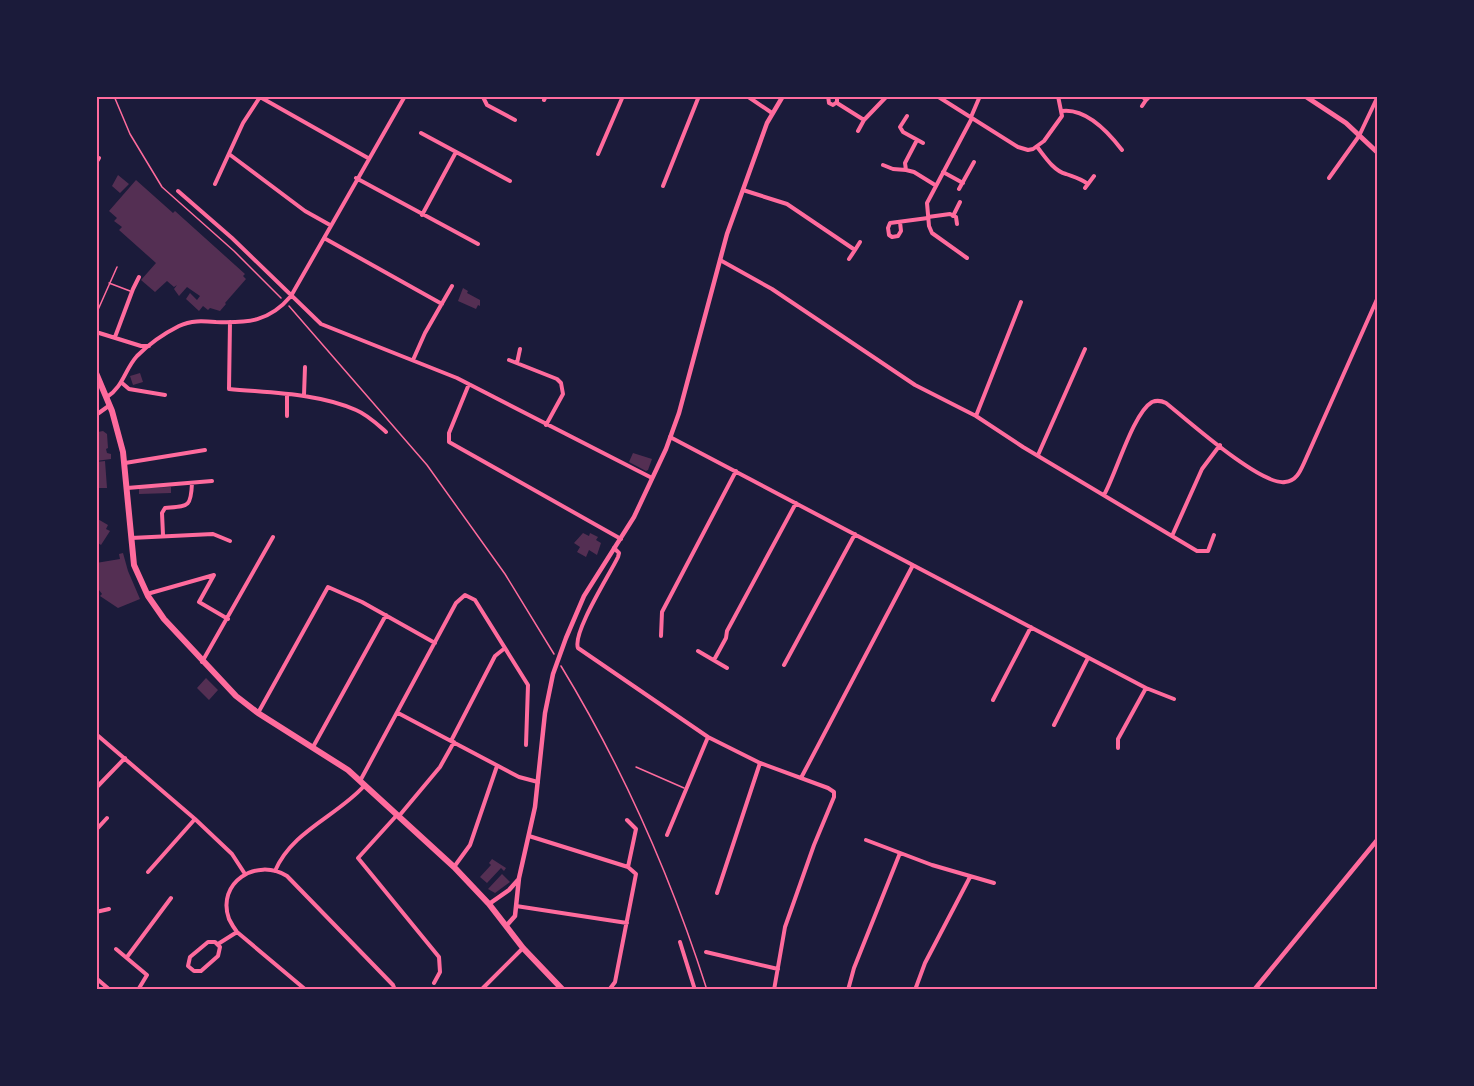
<svg xmlns="http://www.w3.org/2000/svg" width="1474" height="1086" font-family="'Exo 2',sans-serif">
	<rect width="100%" height="100%" fill="#1b1b3a"/>
	<path fill="#542f53" d="M118,175L129,184L120,193L112,186Z
		M136,180L173,213L175,211L245,274L243,276L246,279L225,303L226,304L220,311L210,308L208,310L203,306L199,311L186,299L190,293L197,300L200,296L187,287L179,296L174,289L177,285L174,287L167,281L155,292L141,280L156,263L119,230L122,227L114,221L117,218L109,211Z
		M463,288L468,291L467,293L480,300V306L478,305L476,309L458,301Z
		M140,373L143,382L133,385L130,376Z
		M103,431L107,434L108,448L106,449L107,453L111,454V459L96,461V436L98,432Z
		M633,453L652,459L648,470L646,471L629,462Z
		M105,461L107,488H96V462Z
		M171,487V493L139,494V488Z
		M96,518L108,525L106,529L110,531L101,545L98,543L96,547Z
		M583,533L589,536L590,533L598,537L596,540L601,543L597,555L589,550L586,557L577,552L580,547L574,543Z
		M123,553L128,571L140,599L118,608L100,596L102,594L96,586V563L120,559L119,554Z
		M206,678L218,690L209,700L197,688Z
		M492,859L506,868L504,871L501,868L487,883L480,877L491,865L489,863Z
		M502,874L510,882L495,893L488,889Z"/>
	<g fill="none" stroke-linecap="round" stroke-linejoin="round">
		<path stroke="#ff6b9d" stroke-width="1.5" d="M114,96L130,134L162,187L234,251L281,298
			M289,306L427,465L505,574L554,654
			M561,666C623,768 671,877 707,990"/>
		<path stroke="#ff6b9d" stroke-width="1.5" d="M109,283L130,291
			M97,312L117,267
			M636,767L684,788"/>
		<path stroke="#ff6b9d" stroke-width="4" d="M747,96L772,113
			M828,96L829,103L833,105L837,102V96
			M937,96L1018,147L1028,150L1033,149L1044,141L1062,116L1058,96
			M1142,96L1146,100L1150,96
			M483,97L487,105L515,120
			M544,100L546,96
			M837,103L864,120L887,96
			M1142,106L1146,100
			M1062,111C1086,108 1109,133 1122,150
			M907,116L900,127L903,132L923,143
			M971,117L980,96
			M858,131L864,120
			M421,133L510,181
			M917,140L905,163L906,170L914,172L935,185
			M1038,148C1045,157 1054,171 1066,174C1074,177 1080,178 1088,184
			M229,154L305,211L330,225
			M598,154L623,96
			M96,163L99,158
			M883,165L893,169L906,170
			M943,172L963,183
			M356,178L478,244
			M1329,178L1359,136L1378,96
			M215,184L243,123L260,97L368,158
			M663,186L699,96
			M1085,188L1094,176
			M959,189L974,162
			M743,190L787,204L855,250L849,259
			M178,191L232,238L321,324L457,378L652,478
			M422,215L456,152
			M953,216L960,202
			M928,217L950,214L956,217L957,224
			M900,222L901,231L898,236L892,237L889,235L888,228L890,223L928,218
			M324,238L442,304
			M855,250L860,242
			M967,258L932,233L929,226L927,203L972,118
			M720,260L772,289L915,385L976,416L1023,447L1197,551H1208L1214,535
			M230,322L229,389C270,393 318,393 356,410C368,415 377,424 386,432
			M96,332L141,346H149
			M115,337L133,289L139,277
			M413,360L425,333L452,286
			M509,360L557,379L561,383L563,394L546,425
			M517,363L520,349
			M122,383L129,389L165,395
			M469,384L449,433V442L621,539
			M287,395V416
			M304,395L305,367
			M107,397C123,387 125,369 137,356C148,345 165,333 179,326C191,320 203,321 216,322C248,323 269,322 291,296L405,96
			M96,415L110,405
			M976,416L1021,302
			M670,437L1146,688L1174,699
			M1038,455L1085,349
			M125,463L205,450
			M127,488L212,481
			M1104,495C1116,474 1133,413 1152,402C1157,400 1162,401 1166,403C1187,420 1261,486 1285,482C1296,481 1300,472 1304,463L1378,297
			M163,535L162,513L165,508C188,506 191,508 192,483
			M1172,536L1202,469L1220,445
			M131,538L213,534L230,541
			M614,548L619,553L618,557C610,574 572,633 578,648L708,737L760,763L828,788L834,792V797L814,845L785,927L774,990
			M147,594L214,575L199,602L228,619
			M661,636L662,612L736,471
			M698,651L727,668
			M714,660L726,638L727,631L796,503
			M202,662L273,537
			M784,665L855,534
			M993,700L1031,627
			M258,713L328,587L362,602L435,643
			M398,713L519,777L538,782
			M1054,725L1088,658
			M96,734L195,819L232,854L245,874
			M451,741L495,656L505,648
			M313,747L386,615
			M1118,748V739L1146,688
			M801,778L913,565
			M360,781L456,603L465,595L475,600L528,685L526,745
			M96,788L125,758
			M397,815L358,858L439,957L440,972L434,983
			M399,816L440,767L454,742
			M627,820L636,829L628,867
			M96,830L107,818
			M667,835L708,737
			M529,836L628,867L636,874L615,982L609,990
			M866,840L932,865L994,883
			M454,867L470,845L497,766
			M275,871C292,831 337,816 364,786
			M148,872L195,819
			M717,893L760,763
			M516,906L627,923
			M96,912L109,909
			M208,942H215L220,947L218,956L201,971H194L188,966L190,957Z
			M680,942L695,990
			M218,944L237,932
			M116,949L147,975L138,990
			M706,952L778,969
			M127,957L171,898
			M96,978L110,990
			M483,988L523,948
			M306,990L237,932C234,928 231,923 229,919C216,883 256,857 287,876L393,985L395,990
			M848,990L854,968L900,853
			M915,990L925,963L970,877"/>
		<path stroke="#ff6b9d" stroke-width="4.5" d="M489,904L509,890L518,880
			M507,925L515,916L519,878L535,807L545,713L553,674L566,638L584,596L634,517L666,449L679,413L727,234L767,123L783,96
			M1254,990L1378,839"/>
		<path stroke="#ff6b9d" stroke-width="5" d="M1305,96L1346,123L1378,153"/>
		<path stroke="#ff6b9d" stroke-width="6" d="M96,373L112,411L123,452L134,565L148,596L164,619L236,696L258,713L348,770L454,867L489,904L523,948L563,990"/>
	</g>
	<rect width="1474" height="1086" fill="none" stroke="#1b1b3a" stroke-width="195"/>
	<rect x="98" y="98" width="1278" height="890" fill="none" stroke="#ff6b9d" stroke-width="2"/>
</svg>
